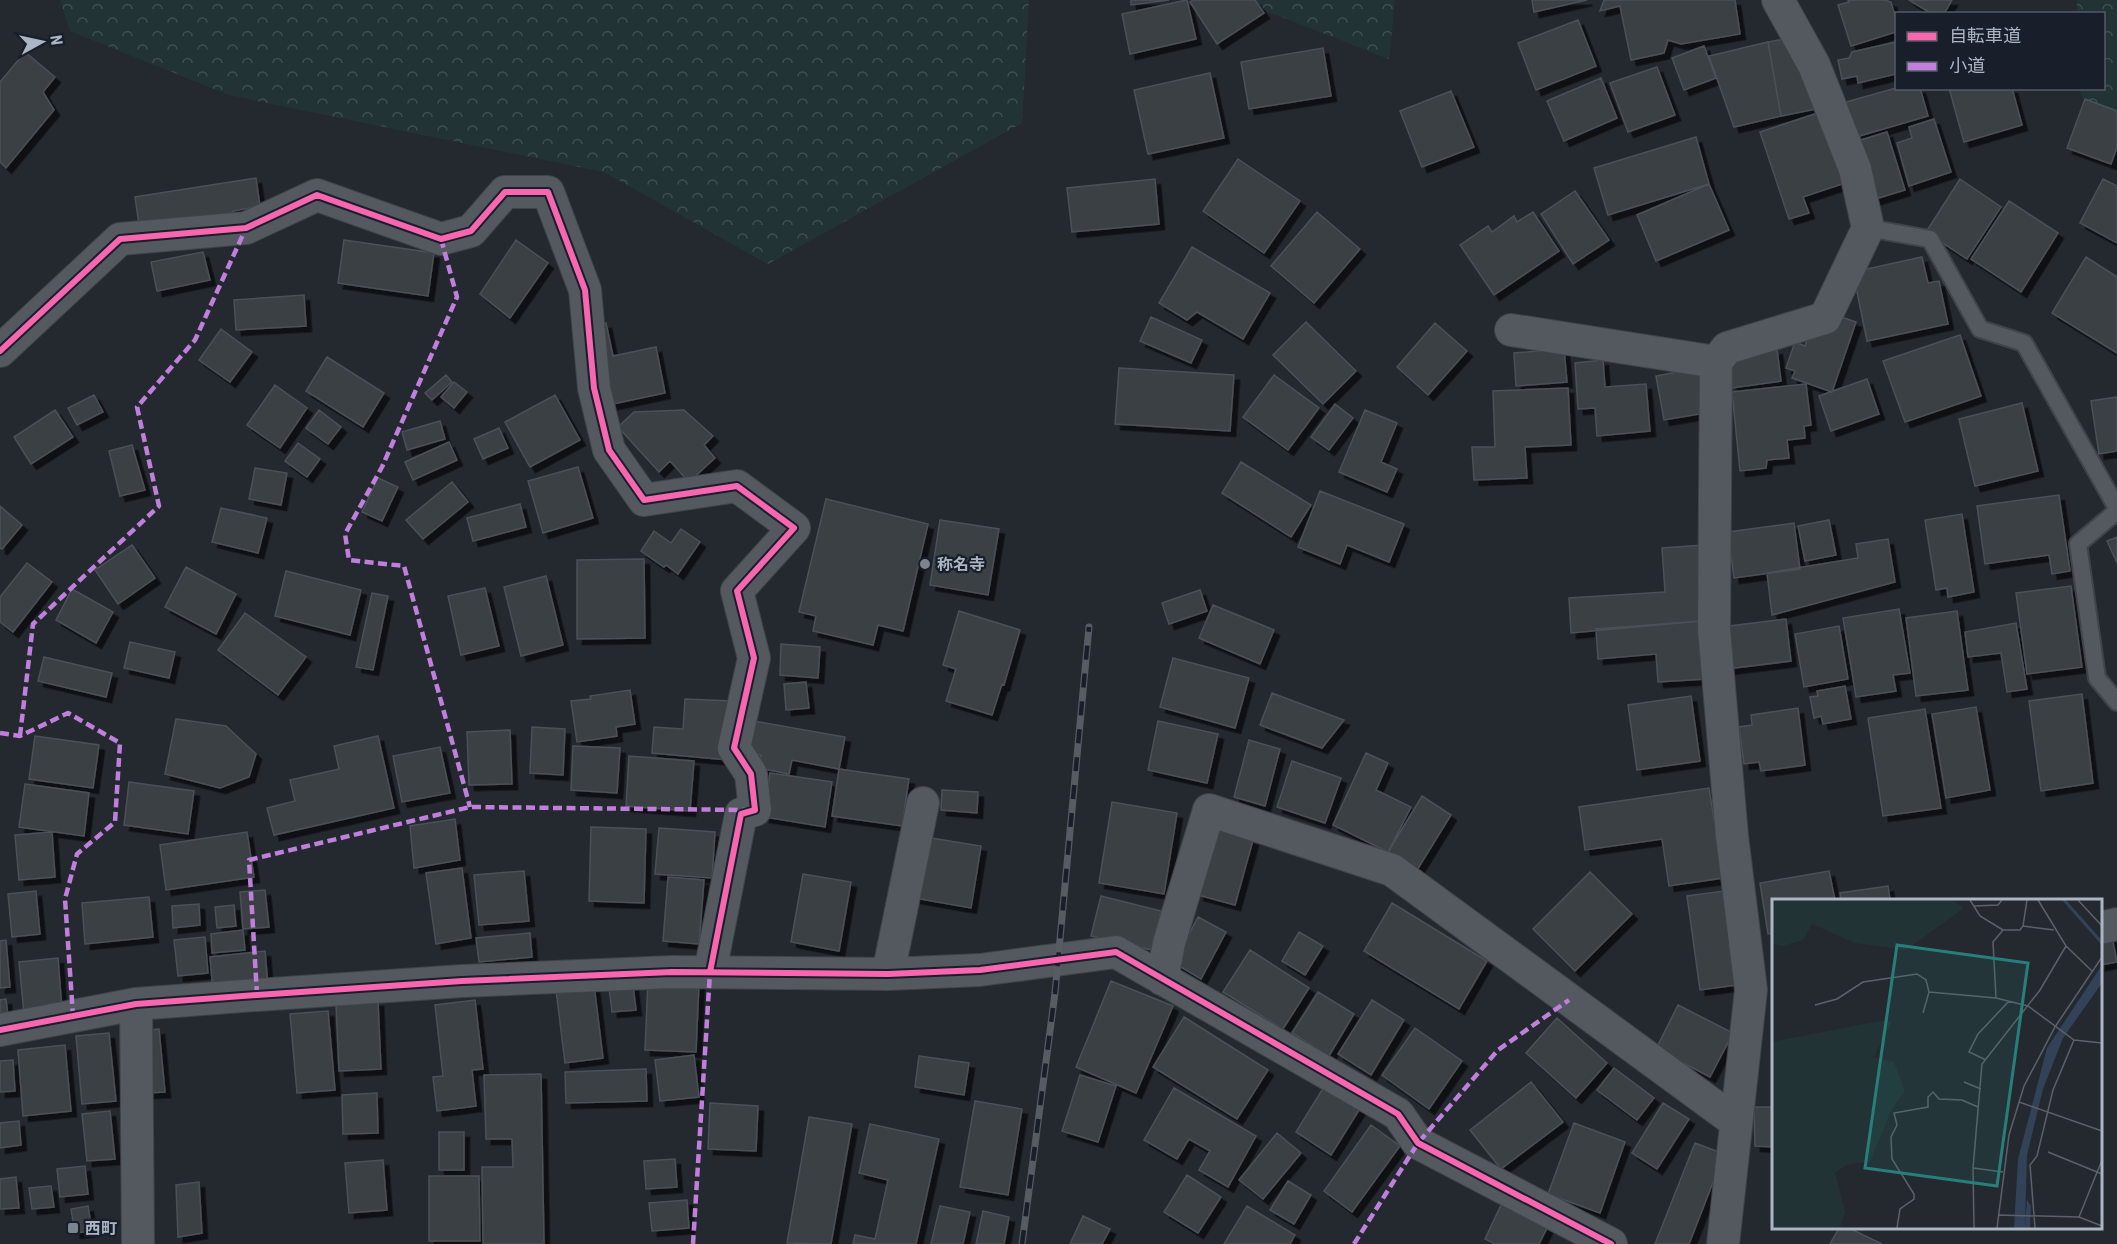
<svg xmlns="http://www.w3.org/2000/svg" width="2117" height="1244" font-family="'Roboto Condensed','Noto Sans JP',sans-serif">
	<defs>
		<pattern id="forest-crowns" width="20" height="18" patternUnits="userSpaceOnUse" patternTransform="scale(1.5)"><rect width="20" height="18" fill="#223336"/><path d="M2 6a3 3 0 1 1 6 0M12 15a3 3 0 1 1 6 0" fill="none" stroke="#3f4e51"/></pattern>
		<filter id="shadow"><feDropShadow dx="5.5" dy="5.5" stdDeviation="0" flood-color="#0009"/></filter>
	</defs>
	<rect width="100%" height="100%" fill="#242930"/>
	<path fill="url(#forest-crowns)" d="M60,0H1029L1022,123L768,264L604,172L229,95L70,31Z
		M1238,0H1395L1389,59Z
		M2077,0H2117V142L2081,95L2080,89L2104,88V14L2077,13Z"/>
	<path fill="#3b3f45" stroke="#4b5058" stroke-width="1.5" filter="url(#shadow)" d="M1131,0H1169L1131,5Z
		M1187,0L1196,39L1130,54L1122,14Z
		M1193,0H1255L1264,13L1217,44L1190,2Z
		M1532,0H1587L1534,12Z
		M1604,0H1735L1740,34L1681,44L1668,40L1664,53L1631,60L1620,6L1600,11Z
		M1848,0H1884L1891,2L1896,19V32L1851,46L1838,5L1849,2Z
		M1909,0H1952L1944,14H1932Z
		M1578,20L1596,66L1536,90L1518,43Z
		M1812,34L1826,107L1781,116L1768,42Z
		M1768,42L1781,116L1734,127L1709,56Z
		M1896,42V74L1858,83L1857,76L1842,79L1838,60L1849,58L1852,52Z
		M1704,46L1716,78L1684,90L1672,58Z
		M1323,48L1331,96L1249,109L1241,62Z
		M25,52L55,77L43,92L54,110L6,168L0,162V82Z
		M1657,67L1675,115L1628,132L1610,83Z
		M1210,73L1224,138L1148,154L1134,90Z
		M1601,78L1617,118L1564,141L1547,101Z
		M1896,88H1920L1928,116L1856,137L1846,102Z
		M1949,88H2012L2022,125L1964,142Z
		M1451,91L1474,147L1422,167L1400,111Z
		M2085,99L2117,111V147L2111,164L2067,148Z
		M1830,109L1854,180L1803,197L1809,213L1789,219L1760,132Z
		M1934,119L1951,172L1909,186L1897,143L1912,138L1909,127Z
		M1887,132L1905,190L1872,200L1854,142Z
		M1696,137L1709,184L1608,215L1594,168Z
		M1238,159L1300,201L1264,253L1203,211Z
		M256,178L260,206L233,211L236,224L141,239L135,197Z
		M1155,179L1159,224L1072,232L1067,188Z
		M1960,179L2001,207L1967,259L1926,232Z
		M2103,179L2117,186V243L2080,223Z
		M1709,184L1729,230L1656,261L1637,215Z
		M1575,191L1609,240L1573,264L1541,214Z
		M2009,201L2058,233L2021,292L1971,259Z
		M1317,212L1360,249L1314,303L1271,266Z
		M1533,212L1559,251L1494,295L1460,245L1488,226L1492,232L1514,216L1517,222Z
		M344,240L434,253L428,296L338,283Z
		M516,240L548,263L510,318L480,294Z
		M1192,247L1270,293L1243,339L1197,312L1187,320L1159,303Z
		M203,252L210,280L157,291L151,262Z
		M1922,257L1928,283L1939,281L1948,324L1867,341L1853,272Z
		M2086,257L2117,277V353L2052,313Z
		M304,295L306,326L236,330L234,300Z
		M1818,309L1856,322L1832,392L1792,378L1795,371L1786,368L1795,342L1805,346Z
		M1151,317L1202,340L1191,363L1140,341Z
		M1306,322L1356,371L1323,404L1273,355Z
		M606,323L613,356L656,347L665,393L603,406L591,326Z
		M1435,323L1467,351L1428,395L1397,367Z
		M221,329L252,352L230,382L199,360Z
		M1960,335L1981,396L1905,422L1883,361Z
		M1564,349L1567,382L1516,386L1514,353Z
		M1777,349L1781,381L1732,388L1728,355Z
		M327,357L384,393L363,427L306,391Z
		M1603,360L1605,387L1646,384L1650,431L1597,436L1595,408L1578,409L1575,363Z
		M1704,367L1712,412L1664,420L1656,376Z
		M1119,368L1234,375L1230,431L1115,424Z
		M446,375L452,382L432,400L425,393Z
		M1274,375L1319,408L1288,450L1243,417Z
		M1867,379L1879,414L1831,431L1819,396Z
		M454,382L467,392L454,408L441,397Z
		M1806,384L1811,425L1804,426L1805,438L1787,440L1789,458L1767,460L1766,468L1740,471L1732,392Z
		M275,385L307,408L280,448L247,425Z
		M1568,388L1571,445L1525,447L1527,478L1474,480L1472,447H1495L1493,391Z
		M94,395L103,412L77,425L68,408Z
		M555,395L580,440L530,467L505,422Z
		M2117,397V451L2099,454L2091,401Z
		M2022,403L2038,471L1975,486L1959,419Z
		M1335,404L1353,418L1329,450L1311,437Z
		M55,410L73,437L31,464L14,437Z
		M319,410L341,427L328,444L306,428Z
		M684,410L713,436L704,445L715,458L689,482L670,461L659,472L618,427L634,412Z
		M1365,410L1397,423L1381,462L1397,469L1387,492L1339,472Z
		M440,421L445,439L407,450L402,432Z
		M499,428L508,448L483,459L474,439Z
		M449,442L457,460L413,480L405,462Z
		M298,443L320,459L307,477L285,461Z
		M132,445L145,490L120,496L109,451Z
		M1241,462L1311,505L1291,537L1222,493Z
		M578,467L593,518L543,533L528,481Z
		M255,468L287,473L281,505L249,499Z
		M378,478L398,487L382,521L362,512Z
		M452,482L468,502L423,539L406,520Z
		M1320,491L1404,524L1389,562L1347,545L1340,564L1298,547Z
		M2059,495L2070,571L2052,574L2049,555L1985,564L1977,506Z
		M826,499L928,524L903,631L878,625L873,645L813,631L816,616L799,612Z
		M520,504L526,527L473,541L467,518Z
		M0,506L22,525L2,549L0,548Z
		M221,508L267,518L258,553L212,542Z
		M1962,514L1974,592L1948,597L1947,588L1936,590L1925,520Z
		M940,520L999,529L988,595L930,585Z
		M1829,520L1836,555L1805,561L1798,526Z
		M1794,523L1800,569L1734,578L1728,532Z
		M681,529L700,542L678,574L666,565L664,567L641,551L654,531L671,543Z
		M2117,537V563L2107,541Z
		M1888,539L1895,582L1772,615L1767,573L1858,558L1856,544Z
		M132,545L155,578L118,604L95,570Z
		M1704,545L1701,621L1571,633L1569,598L1665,592L1662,548Z
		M644,559L645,638L577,639V560Z
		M27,563L52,582L13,632L0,622V597Z
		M186,567L236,594L216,634L165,607Z
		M286,571L361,590L350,635L275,616Z
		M546,576L563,645L521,656L504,587Z
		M2071,586L2082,667L2027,674L2016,593Z
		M485,588L499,646L461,655L448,596Z
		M72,589L113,612L96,643L56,620Z
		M1200,590L1207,611L1169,624L1162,603Z
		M372,593L388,596L373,670L356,667Z
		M1213,605L1274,630L1260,664L1199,638Z
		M1899,609L1910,673L1893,675L1896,691L1856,697L1843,618Z
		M959,611L1020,630L1004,685L1002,684L992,715L946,701L956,669L943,665Z
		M1957,611L1968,690L1916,696L1906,618Z
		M245,613L306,657L278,695L218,650Z
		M1786,619L1791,661L1727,669L1721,627Z
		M1701,621L1706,679L1658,682L1656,654L1598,659L1596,629Z
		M2016,623L2027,689L2007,692L2001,653L1968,657L1965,632Z
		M1839,626L1848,679L1804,687L1795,634Z
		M130,642L175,652L169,678L124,668Z
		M781,644L820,647L818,678L780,675Z
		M44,657L112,673L106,697L38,681Z
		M1173,658L1249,678L1235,728L1160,707Z
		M806,682L809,708L786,710L784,684Z
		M1845,686L1851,719L1823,724L1821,716L1814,718L1810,697L1818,696L1817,691Z
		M630,690L635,724L616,727L617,736L577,742L571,701L591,699L590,696Z
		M1272,693L1344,720L1322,748L1260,725Z
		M2082,694L2093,783L2041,791L2029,701Z
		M1691,696L1700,761L1637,770L1628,705Z
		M685,699L732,701L728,760L652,753L654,727L683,729Z
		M1976,707L1990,790L1946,798L1932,714Z
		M1798,708L1805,765L1761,771L1759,762L1744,764L1739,727L1752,725L1751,715Z
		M1925,709L1941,808L1883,816L1868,718Z
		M176,719L226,726L256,754L249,777L220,788L165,774Z
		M748,720L845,737L839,769L792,760L789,774L759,768L761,755L743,752Z
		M1158,721L1218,734L1207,783L1148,770Z
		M532,727L565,729L563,775L530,773Z
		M510,730L512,784L469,785L467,732Z
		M35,736L99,745L93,788L29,779Z
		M378,736L394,808L274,835L267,808L295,801L290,780L339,769L334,746Z
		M1249,740L1280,749L1265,806L1234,797Z
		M573,746L620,748L617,793L571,790Z
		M440,747L450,793L402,802L393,756Z
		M1366,753L1388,763L1376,790L1411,807L1388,852L1333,825Z
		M629,756L694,761L690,811L626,806Z
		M1292,761L1341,778L1325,823L1277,807Z
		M839,769L909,779L902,826L832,816Z
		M770,773L832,782L825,827L764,817Z
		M129,782L194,791L188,834L124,825Z
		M25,784L89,793L84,836L19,827Z
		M1709,788L1723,878L1669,886L1662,839L1585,850L1579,807Z
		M942,790L978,792L977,813L941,810Z
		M1422,796L1451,815L1417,870L1388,852Z
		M1112,802L1177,813L1164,894L1099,883Z
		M455,819L460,860L414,868L410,826Z
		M591,827L646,829L644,903L589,901Z
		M659,828L715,832L712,878L655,874Z
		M1216,829L1253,840L1235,905L1198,895Z
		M52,832L55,877L19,880L15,835Z
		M247,832L254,877L166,890L160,845Z
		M925,837L981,846L971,908L914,898Z
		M462,868L471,938L436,944L426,873Z
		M524,871L529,921L479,925L474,875Z
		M1829,871L1835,900H1774V933L1768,934L1760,883Z
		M1590,872L1632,914L1575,971L1533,929Z
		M803,874L851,882L839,951L791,942Z
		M668,877L704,880L699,944L663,941Z
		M1888,886L1890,900H1841L1840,893Z
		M265,890L269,927L243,929L240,892Z
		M36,891L40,934L12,937L8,894Z
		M1724,891L1736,985L1700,990L1687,896Z
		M1101,896L1161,911L1152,950L1091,936Z
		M149,897L153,937L85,944L82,903Z
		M1392,903L1487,961L1459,1009L1364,951Z
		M199,904L200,925L173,928L172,906Z
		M234,905L236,926L217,928L215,907Z
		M1198,917L1226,932L1201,979L1174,963Z
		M243,930L245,950L212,953L211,934Z
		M1299,932L1323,946L1305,975L1282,961Z
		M530,933L532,957L479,962L476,938Z
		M205,937L208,973L178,976L174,940Z
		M2112,937L2117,962L2100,965V939Z
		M6,940L10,987L0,988V941Z
		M1250,950L1309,988L1283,1029L1223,992Z
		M265,951L268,986L213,991L210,957Z
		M58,958L62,1010L24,1014L19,962Z
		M632,977L636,1010L612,1012L608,979Z
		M648,981L699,983L696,1052L645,1050Z
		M1111,981L1173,1006L1136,1093L1076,1067Z
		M594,985L603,1058L565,1063L556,990Z
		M1318,992L1354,1014L1329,1056L1292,1033Z
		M6,999L9,1025L0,1026V1000Z
		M475,1000L483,1069L472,1070L476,1106L437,1111L433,1077L443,1076L435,1005Z
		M1372,1000L1404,1020L1371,1075L1338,1054Z
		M378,1001L381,1069L339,1071L336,1004Z
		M1678,1005L1733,1033L1710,1077L1656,1049Z
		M328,1011L335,1090L297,1093L290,1014Z
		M1184,1017L1268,1070L1237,1119L1153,1067Z
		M1557,1018L1607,1063L1576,1098L1526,1053Z
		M1415,1028L1462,1061L1429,1109L1382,1075Z
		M159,1029L165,1092L146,1093L140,1031Z
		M109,1033L116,1101L82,1104L76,1036Z
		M65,1045L71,1111L23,1116L18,1050Z
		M694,1055L699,1097L660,1101L655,1060Z
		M919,1056L969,1063L964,1095L915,1087Z
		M13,1060L15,1091L0,1092V1061Z
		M1614,1068L1654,1098L1637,1120L1597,1090Z
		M646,1069L647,1101L566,1103L565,1072Z
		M541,1074L544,1244H483L482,1167H513L512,1139H486L484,1075Z
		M1080,1075L1116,1086L1098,1142L1062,1131Z
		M1531,1082L1563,1122L1501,1169L1470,1130Z
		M1325,1085L1361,1107L1331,1155L1296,1132Z
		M1174,1088L1256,1136L1228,1187L1199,1170L1210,1151L1189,1139L1177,1159L1144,1140Z
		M377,1093L378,1133L343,1134L342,1095Z
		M975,1101L1022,1109L1008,1195L960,1187Z
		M710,1103L758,1106L756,1151L708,1149Z
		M1663,1103L1689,1119L1657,1169L1632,1153Z
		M1754,1107H1774V1147L1755,1146Z
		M110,1111L115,1159L87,1161L82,1114Z
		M809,1117L852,1124L831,1244L787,1243Z
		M19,1121L21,1145L0,1148V1123Z
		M1574,1123L1625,1142L1600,1213L1548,1194Z
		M870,1124L939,1139L916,1244H853L855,1235L875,1239L888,1180L859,1173Z
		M1371,1125L1400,1146L1352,1212L1324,1191Z
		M439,1132H464V1170H439Z
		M1277,1133L1301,1153L1263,1199L1239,1180Z
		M1695,1143L1724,1154L1689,1244H1655Z
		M675,1159L677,1187L646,1189L644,1161Z
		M383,1160L387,1210L349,1213L345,1163Z
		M85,1166L88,1194L60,1197L57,1169Z
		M1187,1175L1221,1197L1198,1233L1164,1212Z
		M429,1176H479L480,1241H429Z
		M16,1177L19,1208L0,1209V1179Z
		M1288,1181L1311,1195L1294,1224L1270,1210Z
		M199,1182L202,1233L178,1237L176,1185Z
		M51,1186L54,1207L32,1209L29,1188Z
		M687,1200L689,1228L652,1231L649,1203Z
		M1502,1203L1548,1226L1539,1244H1495L1485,1239Z
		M88,1206L92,1231L75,1233L71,1209Z
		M940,1206L970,1212L963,1244H931Z
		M1247,1206L1295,1235L1290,1244H1224Z
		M983,1211L1009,1217L1004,1244H976Z
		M1083,1216L1110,1229L1102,1244H1070Z
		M1839,1228H1849L1882,1244H1830Z"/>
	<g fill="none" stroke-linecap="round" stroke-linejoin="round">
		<g stroke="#404349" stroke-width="20">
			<path id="service" d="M1868,228L1930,239L1980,329L2024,343L2117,508
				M2117,511L2078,544L2097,678L2117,702"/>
		</g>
		<g stroke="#404349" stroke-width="34">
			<path id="minor" d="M1511,330L1716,362
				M0,351L120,239L246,228L317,195L441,239L471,231L505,192H548L585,290L594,388L609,450L644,500L737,486L794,528L737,591L754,658L734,748L751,774L755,810L741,814L710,972
				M2100,928L2117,924
				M888,974L923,803
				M1162,979L1169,943L1209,810L1392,870L1736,1122
				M136,1004L138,1244
				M0,1030L136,1004L257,995L462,981L672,972L888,974L980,970L1116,952L1398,1114L1418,1143L1611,1244
				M1723,1244L1751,990L1732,836L1714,629L1716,362L1727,348L1825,318L1868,228L1855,169L1814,65L1778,0"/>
		</g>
		<use href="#service" stroke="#54585f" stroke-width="16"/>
		<use href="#minor" stroke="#54585f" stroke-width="32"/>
		<g stroke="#575b62" stroke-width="7">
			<path id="rail" d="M1022,1244L1055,993L1089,627"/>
		</g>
		<use href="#rail" stroke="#181f2a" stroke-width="4.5" stroke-dasharray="14" stroke-linecap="butt"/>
		<path stroke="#c07fdc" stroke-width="4.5" stroke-dasharray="9 4.5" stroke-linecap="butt" d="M441,239L457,297L382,467L345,534L349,560L404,566L470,807
			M0,733L20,736L68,713L120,743L115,822L77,854L65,899L73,1016
			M20,736L33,624L159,506L137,407L195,340L246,228
			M257,995L249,860L470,807L746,810
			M693,1244L710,972
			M1354,1244L1418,1143L1498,1050L1569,1000"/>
		<g stroke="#181f2a" stroke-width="10">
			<path id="cycleway" d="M0,351L120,239L246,228L317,195L441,239L471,231L505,192H548L585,290L594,388L609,450L644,500L737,486L794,528L737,591L754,658L734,748L751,774L755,810L741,814L710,972
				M0,1030L136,1004L257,995L462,981L672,972L888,974L980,970L1116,952L1398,1114L1418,1143L1611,1244"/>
		</g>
		<use href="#cycleway" stroke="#f766af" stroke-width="6"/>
	</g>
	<g fill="#7c8490" stroke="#181f2a" stroke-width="2">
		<circle cx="925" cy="564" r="6"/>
		<rect x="67" y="1222" width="12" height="12" rx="3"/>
	</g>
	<g text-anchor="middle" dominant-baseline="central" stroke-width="4.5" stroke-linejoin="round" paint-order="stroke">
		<g font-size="16" font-weight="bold" fill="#acb5c3" stroke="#181f2a" text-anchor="start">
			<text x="937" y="564">称名寺</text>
			<text x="85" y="1228">西町</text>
		</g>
	</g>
	<g transform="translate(1772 899)">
		<rect width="330" height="330" fill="#242930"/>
		<path d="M0,1H180L192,9L134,51L83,44L40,25L31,41L10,47L0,44ZM113,121L120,123L101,158L122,163L133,192L121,208L98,262L74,266L63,274L73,313L68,329H0V143Z" fill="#223336"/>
		<path d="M330,66V84L291,139L271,190L255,256L253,327L255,301L259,307L258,329H242L246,260L275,149Z" fill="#324258"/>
		<path fill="none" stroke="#324258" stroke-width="3" d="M292,1L330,44"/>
		<path fill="none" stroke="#5a616b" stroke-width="1.5" d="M198,1L208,17L231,31M266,1L294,47L321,73M306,1L330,27M202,7L226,6L230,1M251,27L255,1M157,93L224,99L256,107L302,141L330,144M224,99L221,43L231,31H248L251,27L282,31M43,106L65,100L91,83L145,75L154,81L157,93L151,114M214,161L197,153L206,135L237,102M192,183L209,190M247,203L330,232M276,253L330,275M201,269L231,273M226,316L307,318L330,327M307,318L330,261M125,329L128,310L142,300V295L120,260L119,238L125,226L122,214L156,208V198L161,193L167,200L190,201L206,208M202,329L201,269L210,165L268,91L294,47M225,329L237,236L252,187L283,128L330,58M263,329L258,266L265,257L281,191L302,141"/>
		<path fill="#277f7b" fill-opacity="0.15" stroke="#277f7b" stroke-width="3" d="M125,46L256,64L225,287L93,269Z"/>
		<rect width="330" height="330" fill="none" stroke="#acb5c3" stroke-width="3"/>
	</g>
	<rect x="1895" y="12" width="210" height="78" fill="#181f2a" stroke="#535b67" stroke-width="1.5"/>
	<rect x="1907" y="32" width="30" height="9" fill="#f766af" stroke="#535b67" stroke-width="1.5"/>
	<text x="1949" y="42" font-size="18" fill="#acb5c3">自転車道</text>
	<rect x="1907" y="62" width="30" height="9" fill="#c07fdc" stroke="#535b67" stroke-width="1.5"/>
	<text x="1949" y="72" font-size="18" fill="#acb5c3">小道</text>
	<g transform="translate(42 42) rotate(82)" stroke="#181f2a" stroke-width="4.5" paint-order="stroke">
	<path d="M0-4.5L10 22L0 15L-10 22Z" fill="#acb5c3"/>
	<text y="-9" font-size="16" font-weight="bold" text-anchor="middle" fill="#acb5c3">N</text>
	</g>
</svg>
